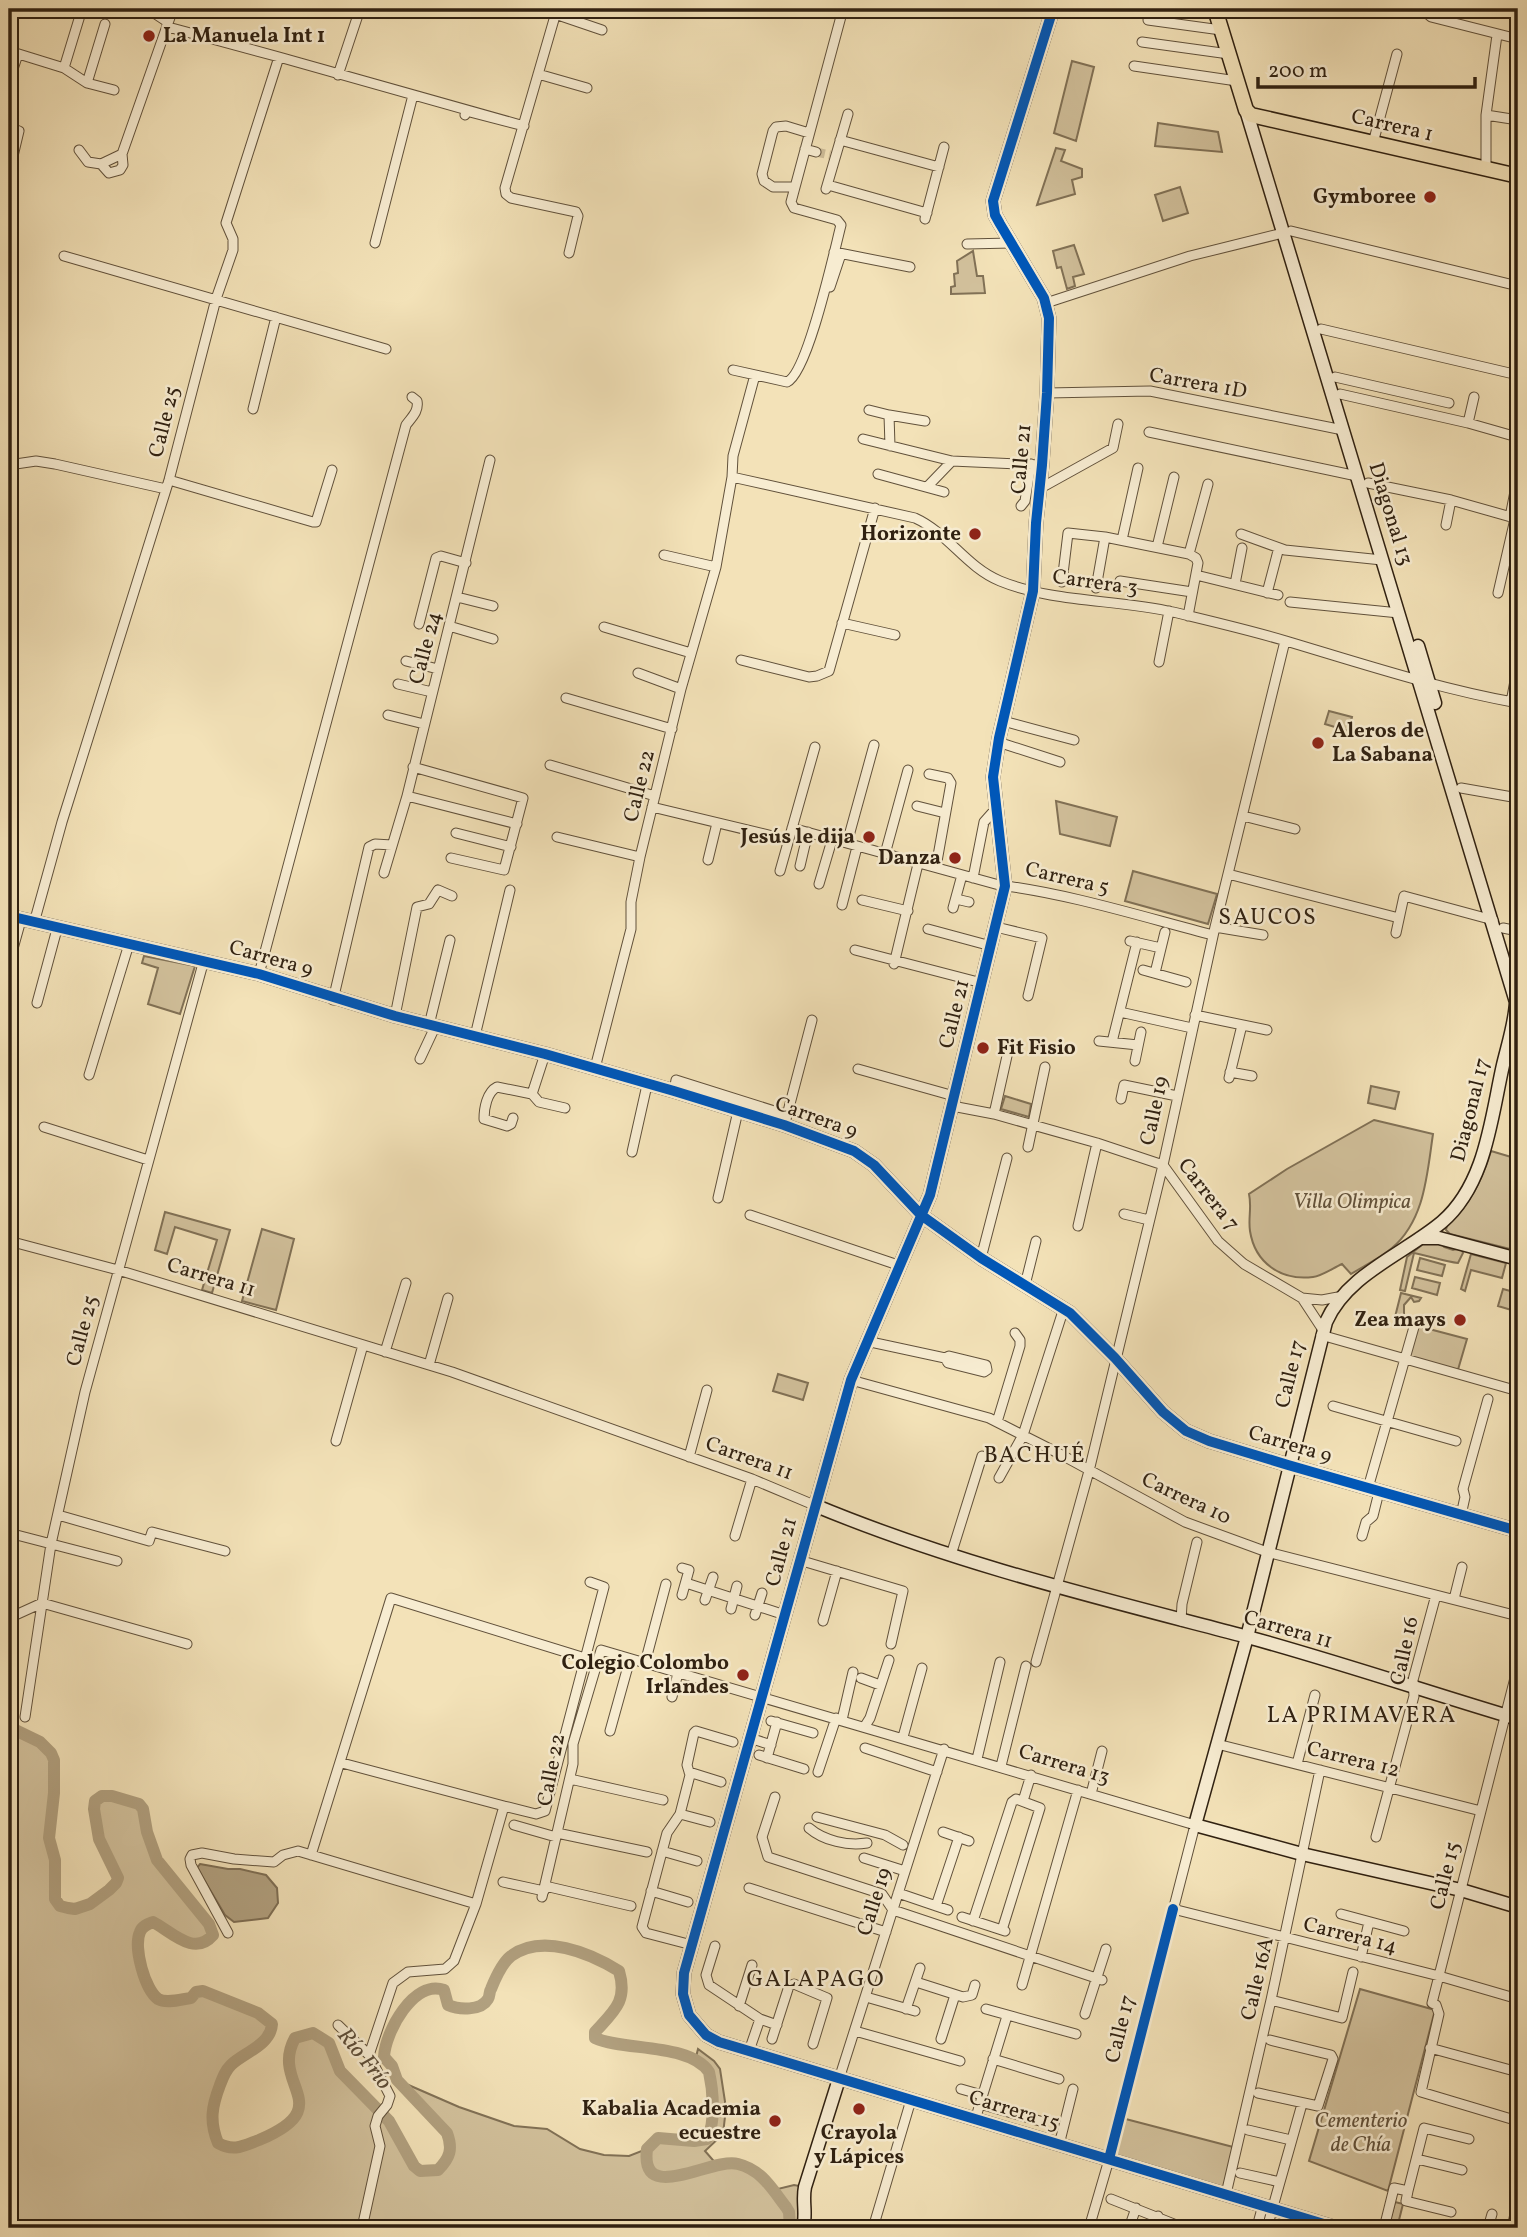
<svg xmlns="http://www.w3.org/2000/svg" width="1527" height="2237" font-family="Vollkorn,serif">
	<rect width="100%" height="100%" fill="#f3e2b8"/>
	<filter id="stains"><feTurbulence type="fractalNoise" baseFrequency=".00286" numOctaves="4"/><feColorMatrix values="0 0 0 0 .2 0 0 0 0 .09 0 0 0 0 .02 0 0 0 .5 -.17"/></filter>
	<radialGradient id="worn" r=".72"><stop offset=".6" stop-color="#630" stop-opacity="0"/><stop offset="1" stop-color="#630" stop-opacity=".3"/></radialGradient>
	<path fill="#d2c19c" stroke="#817156" stroke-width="2" d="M1072,61L1094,67L1076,141L1054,133Z
		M1158,123L1218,132L1222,152L1155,146Z
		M1056,148L1065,150L1061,161L1082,169V177L1072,180L1075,194L1037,205Z
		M1180,187L1188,213L1163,221L1155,195Z
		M1074,245L1084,274L1073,277L1075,286L1067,289L1061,267L1057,268L1053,251Z
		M973,251L977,276H983L985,293L951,294V287L955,286L954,274L958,273L957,261Z
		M1329,711L1352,717L1348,731L1325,724Z
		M1056,801L1117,817L1110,846L1060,834Z
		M1133,871L1217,894L1208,924L1125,901Z
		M144,956L195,966L180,1014L148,1004L158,968L142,963Z
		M1371,1086L1399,1092L1395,1109L1368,1103Z
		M1005,1096L1031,1104L1029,1117L1001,1109Z
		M1374,1120L1433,1134C1427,1174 1425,1220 1392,1248C1380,1258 1364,1266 1351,1274L1342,1264C1333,1268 1322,1276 1313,1277C1281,1281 1255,1263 1250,1231C1248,1218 1252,1207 1249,1194L1287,1169Z
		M1491,1151L1518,1159V1251L1450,1234L1446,1230L1447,1225C1470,1204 1482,1181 1491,1151Z
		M165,1212L230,1230L212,1293L202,1290L217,1240L175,1227L167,1254L155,1250Z
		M262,1229L294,1239L276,1310L242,1301Z
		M1428,1240L1442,1243L1444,1247L1453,1250L1461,1248L1463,1253L1458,1263C1446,1262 1429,1256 1414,1253L1405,1291L1400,1290L1407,1257Z
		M1471,1254L1506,1263L1502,1278L1471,1270L1465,1291L1461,1289Z
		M1420,1258L1445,1265L1442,1276L1417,1270Z
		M1415,1277L1440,1283L1437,1295L1412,1288Z
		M1503,1289L1518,1293V1312L1498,1306Z
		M1401,1293L1421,1298L1419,1301L1414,1302L1411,1297L1404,1305V1318L1410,1316L1412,1322L1395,1317Z
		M1414,1325L1467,1339L1457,1373L1405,1359Z
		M778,1374L808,1383L803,1400L773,1391Z
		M9,1727C24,1733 45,1741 53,1757C63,1779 47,1814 49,1837C49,1846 54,1855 55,1864C56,1874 52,1886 55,1896C62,1928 105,1894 116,1883C119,1870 109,1862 104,1852C97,1839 92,1815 95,1801L102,1796H112L139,1804L143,1809L147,1832L157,1860L209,1924L213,1935C194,1957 172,1932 153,1923C148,1924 142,1926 140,1932C133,1947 145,1990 158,1999C167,2004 182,1999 191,1998L196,1992L203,1991L258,2013L272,2024C271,2045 243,2053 231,2065C225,2071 223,2077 220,2085C212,2106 209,2121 218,2143C234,2152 244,2146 259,2140C340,2106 269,2085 295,2038L313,2033L329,2043L340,2071L389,2121L414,2166L420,2171L438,2170C443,2165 449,2159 451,2151C455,2129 411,2094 397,2080L459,2107L514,2126L547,2129L580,2149L604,2155L629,2156L647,2149L658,2138L694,2141L707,2139C713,2128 714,2082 708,2071C705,2065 700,2063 695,2061L698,2049L714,2061L720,2069L726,2108L723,2134L705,2151L718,2166C744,2160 758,2172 774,2190L794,2185L805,2187L803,2228H9Z
		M1360,1989L1435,2010L1388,2191L1309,2161Z
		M1118,2117L1237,2148L1226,2194L1109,2159Z
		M1395,2202L1403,2204L1397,2228H1388Z"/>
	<path fill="#b1a07f" stroke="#7d6d53" stroke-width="2" d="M200,1864L228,1869H240L266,1875L277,1888L278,1903L268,1918L234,1922L225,1915L197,1868Z"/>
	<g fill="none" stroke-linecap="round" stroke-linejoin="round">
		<path stroke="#b1a07f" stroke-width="12" d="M9,1727L40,1742L51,1753L54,1760V1793L49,1838L55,1860V1899L60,1906L68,1908L75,1909L90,1904L109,1890L116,1883L118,1878L99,1839L94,1809L95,1801L102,1796H112L139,1804L143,1809L147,1832L157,1860L209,1924L213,1935C194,1957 172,1932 153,1922C148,1924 142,1926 140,1932C133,1947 145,1990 158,1999C167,2004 182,1999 191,1998L196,1992L203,1991L258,2013L272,2024C271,2045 243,2053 231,2065C225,2071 223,2077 220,2085C212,2106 209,2121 218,2143C234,2152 243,2146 259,2140C340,2106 269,2085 295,2038L313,2033L329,2043L340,2071L389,2121L414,2166L420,2171L438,2170C450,2158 453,2149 447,2133L397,2080L392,2066L384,2057C385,2032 414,1979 444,1990L448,2005C459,2010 481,2011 488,1999C490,1996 489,1992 491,1989C495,1979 502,1963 511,1956C542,1933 590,1953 619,1971C628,2001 614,2011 595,2032V2038C623,2051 690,2043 709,2072C713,2090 716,2122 707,2139L694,2141L658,2138L647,2149C640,2206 711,2157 738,2164C762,2170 772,2189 786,2207L789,2212L790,2228"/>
		<path stroke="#ccbb97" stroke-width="9" stroke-dasharray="9 4.5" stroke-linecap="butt" d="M816,152L830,155"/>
		<g stroke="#61513b" stroke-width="11">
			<path id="street" d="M148,9L166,21L168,27L279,57
				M557,9L505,188L506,194L511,198L576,212L578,216L569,253
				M1422,9L1431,17L1518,39
				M555,14L602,30
				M1148,20L1221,30
				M1142,42L1229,54
				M9,51L64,68L87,83L114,90
				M1134,66L1237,81
				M64,68L82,9
				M538,74L587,88
				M338,75L360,9
				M9,81L18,54
				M87,83L105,24
				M1486,115L1518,120
				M9,127L19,131L9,173
				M840,140L939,167
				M1373,143L1397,54
				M805,149L816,152
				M79,150L88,162L101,164L122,154L173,9
				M101,164L109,173L120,170L123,165L122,154
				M1486,169V115L1497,35
				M828,185L927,213
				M795,187H773L764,181L762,174L773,131L776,127L786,126L809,133
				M826,189L848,114
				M925,219L944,147
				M1291,231L1518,286
				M375,243L413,95
				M967,244L1011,243
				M834,252L910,267
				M64,256L386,349
				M830,287L841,254
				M1046,303L1190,256L1283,233
				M1321,329L1518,375
				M733,370L787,382C808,373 834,252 841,225L837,220L794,208L791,202L843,9
				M1335,377L1449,403
				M1047,393L1150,391L1343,430
				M1340,394L1468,423L1510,435
				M253,409L276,317
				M869,410L889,415L890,446
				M889,415L925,421
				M1468,423L1474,397
				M1149,432L1357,476
				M863,439L952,461L1042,465
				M9,465L36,461L55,464L166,489
				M878,474L944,492
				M732,477L915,518C948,533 966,567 1000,581C1054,603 1116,599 1173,612C1210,621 1249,630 1286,641C1363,664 1439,689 1518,703
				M169,480L313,522H316L332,470
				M1368,483L1451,500L1518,519
				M927,487L952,461
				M1039,489L1113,448L1118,424
				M1021,506L1025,501L1031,464
				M1510,517L1518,476
				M1446,525L1451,500
				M1241,534L1285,550L1382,560
				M1122,540L1138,468
				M1157,547L1174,477
				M1189,554L1208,484
				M664,555L716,567
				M1196,575L1278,595
				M1120,581L1192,592
				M1062,582L1068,533L1105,537L1189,554L1196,558L1198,563L1188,616
				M1235,584L1242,548
				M1096,588L1105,537
				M1267,593L1278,551
				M1498,593L1515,519
				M457,597L493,606
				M1290,602L1399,613
				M842,623L895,635
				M419,624L436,558L441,556L466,563
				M449,626L493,639
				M604,627L691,653
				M741,660L809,677L817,676L829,671L875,508
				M406,661L438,669
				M1159,662L1169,611
				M638,673L681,689
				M398,684L432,692
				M566,698L672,729
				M1511,702L1518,665
				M388,715L424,724
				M1003,721L1074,740
				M998,742L1060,762
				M550,765L655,796
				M413,767L523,798L504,870L451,858
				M929,774L948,778L951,783L936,867
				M1461,788L1518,798
				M407,796L517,824
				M917,806L945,813
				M652,807L789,840
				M1243,816L1295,829
				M792,828L999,885C1071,894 1143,917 1213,935
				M456,833L511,847
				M557,837L640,857
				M847,843L874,745
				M885,854L908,770
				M708,860L717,823
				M800,866L808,832
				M780,871L815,747
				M384,873L407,796L490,460
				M1228,874L1399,918
				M973,878L984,822L992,813L996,812
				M819,884L832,840
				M956,899L969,902
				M862,900L908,911
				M842,905L857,847
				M953,908L962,875
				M34,923L62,822L169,480L216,299L233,250V239L226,223L279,57L524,126L466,111L465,115
				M996,927L1042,938L1028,996
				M1215,927L1263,935
				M1503,928L1518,931
				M928,929L991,946
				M1396,933L1404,896L1493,920
				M1130,941L1161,948
				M855,950L982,983
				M9,963L21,920
				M894,964L918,864
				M1143,970L1186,982
				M1155,973L1165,932
				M259,974L406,425C412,417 419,411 417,401L412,397
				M333,1000L369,847L375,844L392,845
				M37,1003L57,929
				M1120,1012L1192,1028
				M1195,1015L1267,1030
				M395,1016L417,907L429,904L438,890L452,896
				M429,1025L450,940
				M475,1036L510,890
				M1099,1041L1138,1045
				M1112,1042L1137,942
				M420,1059L435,1027
				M1135,1061L1141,1032
				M595,1068L631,929V902L640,857L681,689L716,567L732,477L733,456L755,375
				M858,1069L954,1096
				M1230,1072L1252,1076
				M89,1075L129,944
				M1229,1078L1242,1025
				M674,1091L676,1080L787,1115
				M532,1094L545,1054
				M1121,1099L1124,1085L1177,1096
				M952,1106L994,1114L1097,1143L1163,1165L1218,1241L1244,1264L1302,1298L1323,1330
				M994,1114L1007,1056
				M513,1118L511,1124L507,1126L484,1119C484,1108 487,1092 497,1087L532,1094L539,1102L565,1108
				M786,1119L812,1020
				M44,1127L148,1160
				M1028,1147L1045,1067
				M632,1152L647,1085
				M718,1198L738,1111
				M1124,1214L1149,1220
				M750,1215L898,1265
				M1078,1226L1097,1143
				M9,1241L118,1270L452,1372L752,1479L814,1505
				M981,1258L1007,1158
				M1025,1285L1036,1241
				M1302,1298L1322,1300L1338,1297
				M1321,1335L1518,1391
				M866,1341L945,1358L949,1356L986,1365L987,1370
				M385,1352L406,1283
				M945,1358L948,1363L984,1372L987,1370
				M429,1365L448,1298
				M851,1380L989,1418L1058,1453L1185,1522L1267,1552L1518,1616
				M1333,1406L1456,1441
				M997,1422L1020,1346V1340L1015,1333
				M336,1441L363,1345
				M689,1457L707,1390
				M999,1478L1023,1435L1064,1308
				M1368,1488L1414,1327
				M58,1515L149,1541L152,1532L225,1551
				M1461,1515L1465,1497L1463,1489L1488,1399
				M9,1533L117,1561
				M735,1536L752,1479
				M1362,1536L1366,1522L1373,1516L1379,1492
				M951,1555L982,1456
				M799,1560L903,1591L891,1644
				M686,1583L785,1615
				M682,1595L689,1570L682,1568
				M1454,1599L1462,1567
				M705,1600L713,1577
				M731,1609L737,1586
				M755,1615L762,1593
				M9,1618L42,1603L187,1644
				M823,1621L837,1571
				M1181,1621L1182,1604L1197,1542
				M1036,1662L1089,1471L1163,1165L1215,927L1285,641
				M645,1663L666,1584
				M1518,1666L1432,2003L1436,2005L1439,2014L1421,2092L1518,2121
				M861,1678L880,1685
				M672,1697L678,1673
				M25,1717L51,1544L85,1392L204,960
				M842,1720L853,1672
				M771,1721L813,1733
				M865,1726L870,1718L889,1660
				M610,1731L630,1659
				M903,1737L922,1668
				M750,1738L771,1745
				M1217,1744L1481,1811
				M865,1748L937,1772
				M759,1755L804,1769
				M767,1758L777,1722
				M977,1759L1000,1662
				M342,1763L504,1806
				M1297,1764L1315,1695
				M1001,1766L1026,1666
				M689,1772L721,1782
				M818,1772L836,1718
				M570,1779L663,1800
				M1091,1794L1102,1751
				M775,1797L762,1837L768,1857L882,1894L893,1910L1102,1980
				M1023,1801L1031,1775
				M680,1814L710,1822
				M817,1817L885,1835L903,1845
				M514,1825L556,1837
				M809,1828C824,1841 848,1846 867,1843
				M943,1832L969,1841
				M557,1833L647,1852
				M1376,1837L1414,1696L1413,1680L1436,1595
				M662,1851L697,1861
				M311,1855L391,1598L585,1658
				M864,1858L905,1871
				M503,1882L544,1891
				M545,1886L631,1906
				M749,1888L886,1932
				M651,1891L688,1902
				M898,1893L948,1910
				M542,1897L573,1764V1744L601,1650L1195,1825L1108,2163L1089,2228
				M936,1906L959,1837
				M1173,1909L1439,1976L1518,1999
				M1341,1914L1404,1931
				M962,1917L1005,1931
				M973,1921L1012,1802L1016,1799L1040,1808L1002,1930
				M228,1933L191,1865L190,1859L192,1855L202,1853L234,1859L274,1862L283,1855L298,1851L476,1904
				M692,1945L646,1933L642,1927L667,1833L680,1814L690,1775L687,1765L694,1733L696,1731L733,1742
				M715,1946L706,1975L709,1985L760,2019L777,2025
				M1361,1957L1369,1922
				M916,1982L963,1997L972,1995L975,1985
				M1022,1985L1078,1790
				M866,1997L915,2011
				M1271,2000L1342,2018L1353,1972
				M739,2006L752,1965
				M906,2009L920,1968
				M986,2009L1076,2034
				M1085,2014L1106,1949
				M338,2025L369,2055
				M855,2031L960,2061
				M772,2039L789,1986L794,1984L827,1998L813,2044
				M941,2039L955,1995
				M1430,2048L1518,2072
				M749,2051L760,2019
				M993,2059L1059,2079
				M839,2079L944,1749
				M961,2089L982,2095
				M1258,2093L1318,2106L1333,2059L1331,2055L1270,2040
				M980,2104L1040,2121
				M975,2120L1007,2016
				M1248,2130L1291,2140
				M1059,2145L1073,2089
				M1417,2159L1462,2170
				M1240,2173L1280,2182
				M1226,2194L1271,2000L1320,1770
				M1111,2199L1184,2228
				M1451,2212L1406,2201L1408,2191L1424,2128L1469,2139
				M1257,2227L1263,2205
				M362,2228L380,2146L375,2126L378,2116L387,2105L390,2096L369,2055L393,1983L408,1972L445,1969L454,1961L476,1904L504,1806L536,1814L545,1811L604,1587L590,1582
				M873,2228L911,2100
				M1129,2228L1136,2208
				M1154,2228L1158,2216
				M1267,2228L1302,2104
				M1384,2228L1394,2188L1408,2191
				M1488,2228L1492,2214
				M1512,2228L1518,2200"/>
		</g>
		<g stroke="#302111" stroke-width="15">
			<path id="secondary" d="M1053,9L993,201L995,215L1000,224L1044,298L1049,318L1047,393L1042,465L1036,523L1033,591L999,738L993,777L1005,886L930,1195L851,1380L684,1973L683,1994L689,2015L706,2035L719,2042L1337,2228
				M1246,110L1516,1002C1515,1023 1508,1044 1503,1065C1491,1118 1486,1184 1442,1222C1404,1254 1347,1274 1326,1322L1247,1637L1195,1825L1302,1854L1461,1890L1518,1907
				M1418,646L1435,703
				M9,916L259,974L395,1016L545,1054L674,1091L784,1125L854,1151L874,1165L921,1215L981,1258L1070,1313L1115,1358L1163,1412L1186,1431L1209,1441L1288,1465L1518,1531
				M1420,1238H1439L1518,1259
				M814,1505C953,1563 1099,1598 1244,1636C1336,1661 1427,1692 1518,1719
				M803,2228C807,2214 802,2201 805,2187L839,2079"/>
		</g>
		<g stroke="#302111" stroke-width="17">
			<path id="primary" d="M1215,9L1246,110L1251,115L1518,176"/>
		</g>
		<use href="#street" stroke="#f7ecd1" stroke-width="9"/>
		<use href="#secondary" stroke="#f7ecd1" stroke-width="12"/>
		<use href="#primary" stroke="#f3e2b8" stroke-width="14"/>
		<g stroke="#f7ecd1" stroke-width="15">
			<path id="cycleway" d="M1053,9L993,201L995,215L1000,224L1044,298L1049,318L1047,393L1042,465L1036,523L1033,591L999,738L993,777L1005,886L930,1195L851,1380L684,1973L683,1994L689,2015L706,2035L719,2042L1337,2228
				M9,916L259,974L395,1016L545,1054L674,1091L784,1125L854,1151L874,1165L921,1215L981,1258L1070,1313L1115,1358L1163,1412L1186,1431L1209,1441L1288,1465L1518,1531
				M1109,2159L1173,1909"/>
		</g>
		<use href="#cycleway" stroke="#0057b8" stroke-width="10"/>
	</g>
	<g fill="#8f2418" stroke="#f7ecd1" stroke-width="2.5">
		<circle cx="149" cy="36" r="7"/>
		<circle cx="1430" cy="197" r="7"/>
		<circle cx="975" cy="534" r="7"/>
		<circle cx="1318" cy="743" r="7"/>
		<circle cx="869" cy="837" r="7"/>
		<circle cx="955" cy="858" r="7"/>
		<circle cx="983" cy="1048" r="7"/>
		<circle cx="1460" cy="1320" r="7"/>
		<circle cx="743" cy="1675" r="7"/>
		<circle cx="859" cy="2109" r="7"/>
		<circle cx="775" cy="2121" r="7"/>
	</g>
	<g text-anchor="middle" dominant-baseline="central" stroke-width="5" stroke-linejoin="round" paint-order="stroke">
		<g font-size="21" font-weight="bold" fill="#302111" stroke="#f7ecd1" text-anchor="end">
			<text x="163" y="36" text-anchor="start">La Manuela Int 1</text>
			<text x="1416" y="197">Gymboree</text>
			<text x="961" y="534">Horizonte</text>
			<text x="1332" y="731" text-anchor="start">Aleros de<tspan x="1332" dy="24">La Sabana</tspan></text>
			<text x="855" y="837">Jesús le dija</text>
			<text x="941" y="858">Danza</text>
			<text x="997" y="1048" text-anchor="start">Fit Fisio</text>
			<text x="1446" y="1320">Zea mays</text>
			<text x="729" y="1663">Colegio Colombo<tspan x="729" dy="24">Irlandes</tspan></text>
			<text x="761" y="2109">Kabalia Academia<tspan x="761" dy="24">ecuestre</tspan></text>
			<text x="859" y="2133" text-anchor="middle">Crayola<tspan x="859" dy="24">y Lápices</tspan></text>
		</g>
		<g font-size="21" fill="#302111" stroke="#f7ecd1">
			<text transform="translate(1392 126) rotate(13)">Carrera 1</text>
			<text transform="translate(1198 384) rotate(10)">Carrera 1D</text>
			<text transform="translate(165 422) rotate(-76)">Calle 25</text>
			<text transform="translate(1022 459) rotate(-85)">Calle 21</text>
			<text transform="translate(1390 514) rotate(73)">Diagonal 13</text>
			<text transform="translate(1095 583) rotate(8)">Carrera 3</text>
			<text transform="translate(426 648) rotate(-75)">Calle 24</text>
			<text transform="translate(640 786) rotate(-76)">Calle 22</text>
			<text transform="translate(1067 879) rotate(13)">Carrera 5</text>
			<text transform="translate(271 959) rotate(16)">Carrera 9</text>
			<text transform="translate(955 1014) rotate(-76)">Calle 21</text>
			<text transform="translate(1471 1110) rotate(-76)">Diagonal 17</text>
			<text transform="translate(1155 1111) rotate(-78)">Calle 19</text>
			<text transform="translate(816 1118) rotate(20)">Carrera 9</text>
			<text transform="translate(1208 1195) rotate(52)">Carrera 7</text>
			<text transform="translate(211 1278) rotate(17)">Carrera 11</text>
			<text transform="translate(83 1331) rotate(-75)">Calle 25</text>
			<text transform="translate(1291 1374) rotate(-76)">Calle 17</text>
			<text transform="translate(1290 1445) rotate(17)">Carrera 9</text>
			<text transform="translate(749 1459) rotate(20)">Carrera 11</text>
			<text transform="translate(1186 1499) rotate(25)">Carrera 10</text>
			<text transform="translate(782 1552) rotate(-75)">Calle 21</text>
			<text transform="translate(1288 1630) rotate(16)">Carrera 11</text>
			<text transform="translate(1405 1651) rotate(-78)">Calle 16</text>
			<text transform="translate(1353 1760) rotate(14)">Carrera 12</text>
			<text transform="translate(1064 1765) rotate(17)">Carrera 13</text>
			<text transform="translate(552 1770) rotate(-79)">Calle 22</text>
			<text transform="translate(1446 1876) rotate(-76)">Calle 15</text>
			<text transform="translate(875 1902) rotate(-72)">Calle 19</text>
			<text transform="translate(1350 1936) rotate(14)">Carrera 14</text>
			<text transform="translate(1258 1979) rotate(-77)">Calle 16A</text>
			<text transform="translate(1121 2029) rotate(-76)">Calle 17</text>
			<text transform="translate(1014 2111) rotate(17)">Carrera 15</text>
		</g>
		<g font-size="21" font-style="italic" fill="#61513b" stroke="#f7ecd1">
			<text x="1352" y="1202">Villa Olimpica</text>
			<text x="1361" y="2121">Cementerio<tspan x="1361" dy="24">de Chía</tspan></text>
		</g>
		<g font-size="23" letter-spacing="2" fill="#302111" stroke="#f7ecd1">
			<text x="1268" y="918">SAUCOS</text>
			<text x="1035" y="1456">BACHUÉ</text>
			<text x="1362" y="1716">LA PRIMAVERA</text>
			<text x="816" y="1980">GALAPAGO</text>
		</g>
		<g font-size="23" font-style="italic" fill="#5d4d38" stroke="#f7ecd1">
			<text transform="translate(364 2059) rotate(51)">Río Frío</text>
		</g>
	</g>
	<rect width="1527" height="2237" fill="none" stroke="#f3e2b8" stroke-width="35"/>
	<rect x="10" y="10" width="1506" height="2216" fill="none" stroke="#302111" stroke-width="3.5"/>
	<rect x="18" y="18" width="1492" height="2202" fill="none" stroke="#302111" stroke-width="2"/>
	<path d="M1258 77v10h217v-10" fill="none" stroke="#302111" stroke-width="3.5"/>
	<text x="1268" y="77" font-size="21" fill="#302111" stroke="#f7ecd1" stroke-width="5" paint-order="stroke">200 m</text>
	<rect width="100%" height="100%" filter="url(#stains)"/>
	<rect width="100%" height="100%" fill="url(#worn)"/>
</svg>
